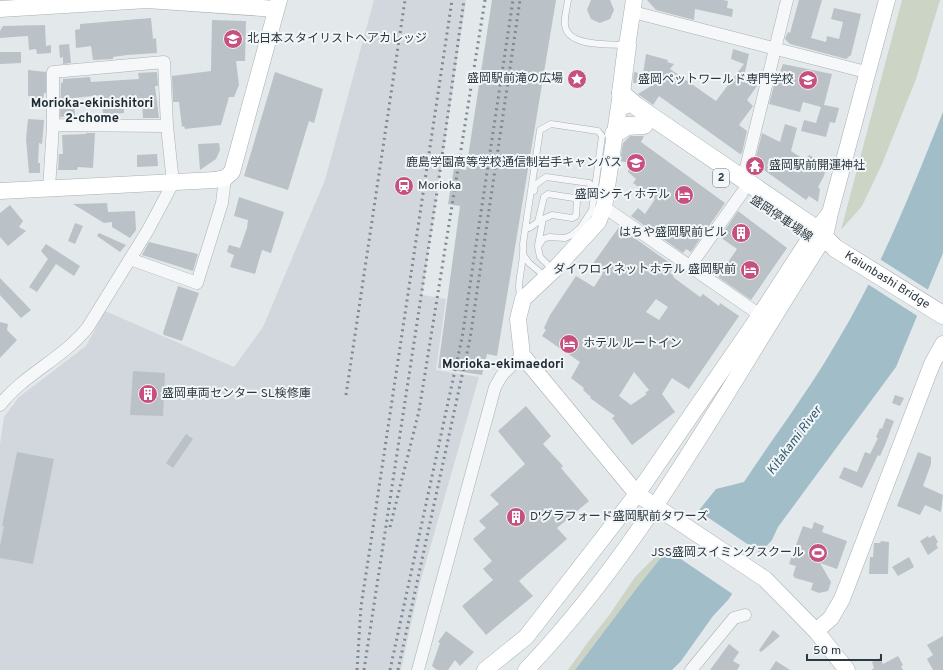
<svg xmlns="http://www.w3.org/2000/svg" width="943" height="670" font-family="Overpass,'Noto Sans JP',sans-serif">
	<rect width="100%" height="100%" fill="#e3e8ea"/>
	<path fill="#d1d7dc" d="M374,0H466L422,295L446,299L436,370L479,377L420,583L401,670H0V444L4,417L19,397L86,346L105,311L234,367L263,327L325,180Z"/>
	<path fill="#ccd4c5" d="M902,0H940L916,79L882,164L862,206L841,230Z
		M662,550L665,553L636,589L575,670H568L588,642L610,614L635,577Z"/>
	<path fill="#a1bdc8" d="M943,112V253L896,367L778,527L772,540L759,554L728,600L713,616L681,661L672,670H575L636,589L716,489L744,482C775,435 810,389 838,340C881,268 912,190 943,112Z"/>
	<path fill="#e3e8ea" d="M878,258L930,291L919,317L866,283Z
		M697,510L762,554L734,595L666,549Z"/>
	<path fill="#bac2c7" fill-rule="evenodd" d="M492,0H556L497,356L487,354L482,375L438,368L460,206L448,204L454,168L466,170Z
		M591,0H610L614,10L610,19L600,23L591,19L587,10Z
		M647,0H723L728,1L727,8L733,9L732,17L695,9L694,20L656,10Z
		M799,0H822L811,38L826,42L827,36L839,39L843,22L831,19L834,8L861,14L851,55L846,59L790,44L785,39L788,32L790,33Z
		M151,18L153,39L156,38L157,53L127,55L113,57V59L93,60L91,46L76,48L75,30L80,29V24Z
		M212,20L246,21L245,61H236L239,85L234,97H229L221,125L185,129L184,126L182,127L179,102H173L172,76L211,71Z
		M45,25L46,46L51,45V53L37,54L36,49L29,50L28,36L0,38V31L3,26Z
		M69,44L71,63L63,64V57L60,58L59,45Z
		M733,49L749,54L744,76L757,86L747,100L753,106L739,125L747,131L742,153L740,154L659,96L653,105L638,94L659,81L633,83L634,72L643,74L646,54L668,60L667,62L674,64L670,69L716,101L744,64L731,59Z
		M0,52H21V63L0,64Z
		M783,64L832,74L824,105L839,108L835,123L830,122L826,137L801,131L804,120L816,123L821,107L803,102L800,112L769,104L777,74L779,75Z
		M28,70L46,72V93H44L43,100H34V97L28,96Z
		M157,72L158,86H155L159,118H143L142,104L124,105V113L103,115L102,95L74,98L75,116L60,117L61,82L63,83V79L90,77L91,82L139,79L138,73Z
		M275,72L323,89L314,123L309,121L288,190L244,176Z
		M28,119L44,120L42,144L39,143L38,163H40V173H29L26,139Z
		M785,124L797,128L791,151L805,160L809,155L827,164L824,176L818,187L820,189L818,202L809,196L806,200L764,170L755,161L762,133L780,142Z
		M86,133H95L93,168L78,167L77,170H58L59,154H63L62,135L86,134Z
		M630,136H644L641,142L725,203L691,252L686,249L683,253L631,216L638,208L645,214L655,199L633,183L636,179L628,172L630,163L620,161L623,143Z
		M219,143L220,150L216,159L200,170L198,144Z
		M157,154L158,166L137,167V155Z
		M239,197L284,212L271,253L262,250L255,274L230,267L234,255L227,252L229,245L240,248L247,228L248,220L234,216Z
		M107,203L108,212L135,211L136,230L130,238L112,227V222L104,223L73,204Z
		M10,205L23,221L19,227L26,231L8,246L0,237V213Z
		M738,211L787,248L751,300L718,277L737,249L720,237Z
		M75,223L83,226L75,244L68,241Z
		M619,227L674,266L670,273L674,276L673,277L700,297L703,294L719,306L720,303L739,316L689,389L672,378L662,394L675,412L632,445L612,418L615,416L590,398L591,397L583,390L584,388L571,378L580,362L542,336L546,330L544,328L550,315L576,276L594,287L603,273L592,265ZM656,299L668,307L659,320L646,312ZM634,372L649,390L645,393L647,394L631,405L619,396Z
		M99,233L126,245L120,252L97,236Z
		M149,242L198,254L193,271L142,255Z
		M46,244L80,266L74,276L56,264L37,292L29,287L48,259L41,251Z
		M0,278L31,310L21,318L0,295Z
		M178,286L199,293L182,341L164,335L163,333Z
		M0,322L8,324L7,330L17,340L0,358Z
		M133,371L165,373L163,416L130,415Z
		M895,395L904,398L900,406L892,403Z
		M526,406L551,436L543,444L563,466L561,468L589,501L557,528L567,539L519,581L533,596L486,635L462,606L493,580L483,569L492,561L473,539L486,528L479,521L499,504L490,495L525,464L498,431Z
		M886,418L894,421L885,445L880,456L878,455L862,488L839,478L844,467L857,472L865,452L870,454L878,438L876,437L880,428L882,429Z
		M186,434L193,439L173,468L166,463Z
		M17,452L54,459L33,564L0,558V546L4,526H2Z
		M918,452L931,457V464L923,486L943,495L941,512L925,505L920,515L897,506Z
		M814,522L824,526L822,532L847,541L837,569L820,563L831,582L828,591L819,593L811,590L813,583L795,578L793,575L796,566L789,564L803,526L812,529Z
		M934,535L938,542L936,544L938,548L928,555L920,541L928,536L929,538Z
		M881,541L889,542L888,574H869L870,557H873L874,543H880Z
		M909,557L914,567L898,576L892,567Z
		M773,630L780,636L761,652L759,650Z
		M446,631L474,652L460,666L455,660L448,670H437L432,666L440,643L438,642Z
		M943,636V670H933L927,659L933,655L927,645Z
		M729,644L739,652L733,661L740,665L737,670H710Z
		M898,656L903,665L901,666L903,670H871L874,668L872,662L880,658L883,664Z
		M776,661L790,670H770Z"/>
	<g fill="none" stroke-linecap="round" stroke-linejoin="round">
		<g stroke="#a8b0b4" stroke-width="7">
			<path id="lane" d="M568,0C567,8 564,17 565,25C567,47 609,44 625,45
				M534,191L535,185L546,177L589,183L595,188
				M529,228L538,222L544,197L548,194L574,198L577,201L576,216L572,218L552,215L543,219L538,245
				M524,256L529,263L546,277
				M521,300C515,283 525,263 523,244L540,130L551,124L598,131L602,136L592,210L581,227L572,235L565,238L549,237L543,239L538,247L540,257L553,270"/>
		</g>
		<g stroke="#a8b0b4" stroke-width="13">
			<path id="street" d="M633,12L866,72
				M53,125L167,126
				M743,180L787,0
				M604,207L760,315
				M130,259L197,283L222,203L225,178
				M690,266L742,193
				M0,405C24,374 64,358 88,327L148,230L173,183L167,126L164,62L53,72V125L49,189
				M418,670L495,387L502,375L522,355
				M691,670L734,618L745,615"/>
		</g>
		<g stroke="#a8b0b4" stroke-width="17">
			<path id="secondary" d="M0,9L147,0L276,9
				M627,46L634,0
				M621,93L604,207L598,222L554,270L523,299L518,319L522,355L637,494L765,579L816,631L847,670
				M0,191L215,180L225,178L232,172L279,0
				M830,213L887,0
				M816,631L831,618L842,599L932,364L943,344
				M485,670L526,637L637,494L760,315L810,238L830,213L825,236C729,383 648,542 526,670"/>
		</g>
		<g stroke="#a3afb5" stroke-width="19">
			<g id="primary">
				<path id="s1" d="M621,93L636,106L816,229L835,248L943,315"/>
				<path d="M625,105L621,93L627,46"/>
				<path d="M614,134L627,126L644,125"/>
			</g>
		</g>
		<use href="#lane" stroke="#f6f7f9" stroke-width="6"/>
		<use href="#street" stroke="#f6f7f9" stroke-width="12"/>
		<use href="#secondary" stroke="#fff" stroke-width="16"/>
		<use href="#primary" stroke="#fff" stroke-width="18"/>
		<path stroke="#7d8a93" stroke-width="3" stroke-dasharray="2 4" stroke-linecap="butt" d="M346,395L405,0
			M390,527L419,411L485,0
			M357,670L361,606L368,561L452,0
			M364,670L437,192L464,0
			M390,670L462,338L513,0
			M398,670L470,339L520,0"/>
	</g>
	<defs>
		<g id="university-disc" transform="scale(1)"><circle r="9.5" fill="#c6517e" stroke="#f3f6f8"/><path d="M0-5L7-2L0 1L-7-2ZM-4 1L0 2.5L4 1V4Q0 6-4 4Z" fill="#fff"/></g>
		<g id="sight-disc" transform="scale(1)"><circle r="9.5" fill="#c6517e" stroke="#f3f6f8"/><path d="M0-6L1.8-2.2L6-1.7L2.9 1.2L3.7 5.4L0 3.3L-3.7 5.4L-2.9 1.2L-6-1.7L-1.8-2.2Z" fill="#fff"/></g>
		<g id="school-disc" transform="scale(1)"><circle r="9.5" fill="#c6517e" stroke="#f3f6f8"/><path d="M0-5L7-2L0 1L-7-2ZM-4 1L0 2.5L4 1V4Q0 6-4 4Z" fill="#fff"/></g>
		<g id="temple-disc" transform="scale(1)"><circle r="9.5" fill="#c6517e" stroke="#f3f6f8"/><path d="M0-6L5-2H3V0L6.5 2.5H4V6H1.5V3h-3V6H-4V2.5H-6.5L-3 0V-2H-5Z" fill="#fff"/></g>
		<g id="station-disc" transform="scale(1)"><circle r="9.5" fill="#c6517e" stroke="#f3f6f8"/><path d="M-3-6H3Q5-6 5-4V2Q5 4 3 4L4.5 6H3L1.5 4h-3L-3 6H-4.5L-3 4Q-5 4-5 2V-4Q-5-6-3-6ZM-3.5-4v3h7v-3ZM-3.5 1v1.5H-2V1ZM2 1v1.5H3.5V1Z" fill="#fff"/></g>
		<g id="hotel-disc" transform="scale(1)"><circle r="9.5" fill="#c6517e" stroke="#f3f6f8"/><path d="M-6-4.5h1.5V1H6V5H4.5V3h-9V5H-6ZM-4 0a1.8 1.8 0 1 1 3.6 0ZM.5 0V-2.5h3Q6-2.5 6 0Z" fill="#fff"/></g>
		<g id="building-disc" transform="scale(1)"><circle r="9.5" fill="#c6517e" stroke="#f3f6f8"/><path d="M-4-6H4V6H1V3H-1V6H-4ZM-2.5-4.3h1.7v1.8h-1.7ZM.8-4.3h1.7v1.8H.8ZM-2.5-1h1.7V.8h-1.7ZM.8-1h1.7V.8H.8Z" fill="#fff"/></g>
		<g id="stadium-disc" transform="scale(1)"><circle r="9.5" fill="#c6517e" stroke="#f3f6f8"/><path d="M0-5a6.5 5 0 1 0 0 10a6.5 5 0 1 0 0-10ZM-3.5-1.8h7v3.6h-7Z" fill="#fff"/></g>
	</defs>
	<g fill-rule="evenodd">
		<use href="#university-disc" x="233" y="39"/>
		<use href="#sight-disc" x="577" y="79"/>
		<use href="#university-disc" x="808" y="80"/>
		<use href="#school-disc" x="636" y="163"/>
		<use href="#temple-disc" x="755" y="166"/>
		<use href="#station-disc" x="404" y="186"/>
		<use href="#hotel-disc" x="684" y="195"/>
		<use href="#building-disc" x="741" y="233"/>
		<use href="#hotel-disc" x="750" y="270"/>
		<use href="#hotel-disc" x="569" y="344"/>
		<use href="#building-disc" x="148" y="394"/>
		<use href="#building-disc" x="516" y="517"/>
		<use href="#stadium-disc" x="818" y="553"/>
	</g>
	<g text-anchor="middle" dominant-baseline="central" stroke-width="4" stroke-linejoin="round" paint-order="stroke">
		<rect fill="#f3f6f8" stroke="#687278" stroke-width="1" x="713" y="169" width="16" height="18" rx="3"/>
		<g font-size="11" font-weight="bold" fill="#2c3941">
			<text x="721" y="178">2</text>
		</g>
		<g font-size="12" fill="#2c3941" stroke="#f3f6f8" text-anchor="end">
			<text x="247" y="39" text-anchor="start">北日本スタイリストヘアカレッジ</text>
			<text x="563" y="79">盛岡駅前滝の広場</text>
			<text x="794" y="80">盛岡ペットワールド専門学校</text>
			<text x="622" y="163">鹿島学園高等学校通信制岩手キャンパス</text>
			<text x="769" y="166" text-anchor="start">盛岡駅前開運神社</text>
			<text x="418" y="186" text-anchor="start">Morioka</text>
			<text x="670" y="195">盛岡シティホテル</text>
			<text x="727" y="233">はちや盛岡駅前ビル</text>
			<text x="736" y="270">ダイワロイネットホテル 盛岡駅前</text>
			<text x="583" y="344" text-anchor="start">ホテル ルートイン</text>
			<text x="162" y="394" text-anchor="start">盛岡車両センター SL検修庫</text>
			<text x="530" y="517" text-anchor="start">D'グラフォード盛岡駅前タワーズ</text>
			<text x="804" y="553">JSS盛岡スイミングスクール</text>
		</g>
		<g font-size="12" fill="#2c3941" stroke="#f3f6f8">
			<text transform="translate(781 219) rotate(34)">盛岡停車場線</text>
			<text stroke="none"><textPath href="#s1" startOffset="326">Kaiunbashi Bridge</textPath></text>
		</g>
		<g font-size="13" font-weight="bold" fill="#1e2a32" stroke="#f3f6f8">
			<text x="92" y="104">Morioka-ekinishitori<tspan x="92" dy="15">2-chome</tspan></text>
			<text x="503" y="365">Morioka-ekimaedori</text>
		</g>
		<g font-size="13" font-style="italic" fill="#386073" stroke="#f3f6f8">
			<text transform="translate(795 441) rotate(-53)">Kitakami River</text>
		</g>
	</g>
	<path d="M807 654v6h74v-6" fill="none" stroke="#2c3941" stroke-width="2"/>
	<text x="813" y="654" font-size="12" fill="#2c3941" stroke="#f3f6f8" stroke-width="3" paint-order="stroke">50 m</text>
</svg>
